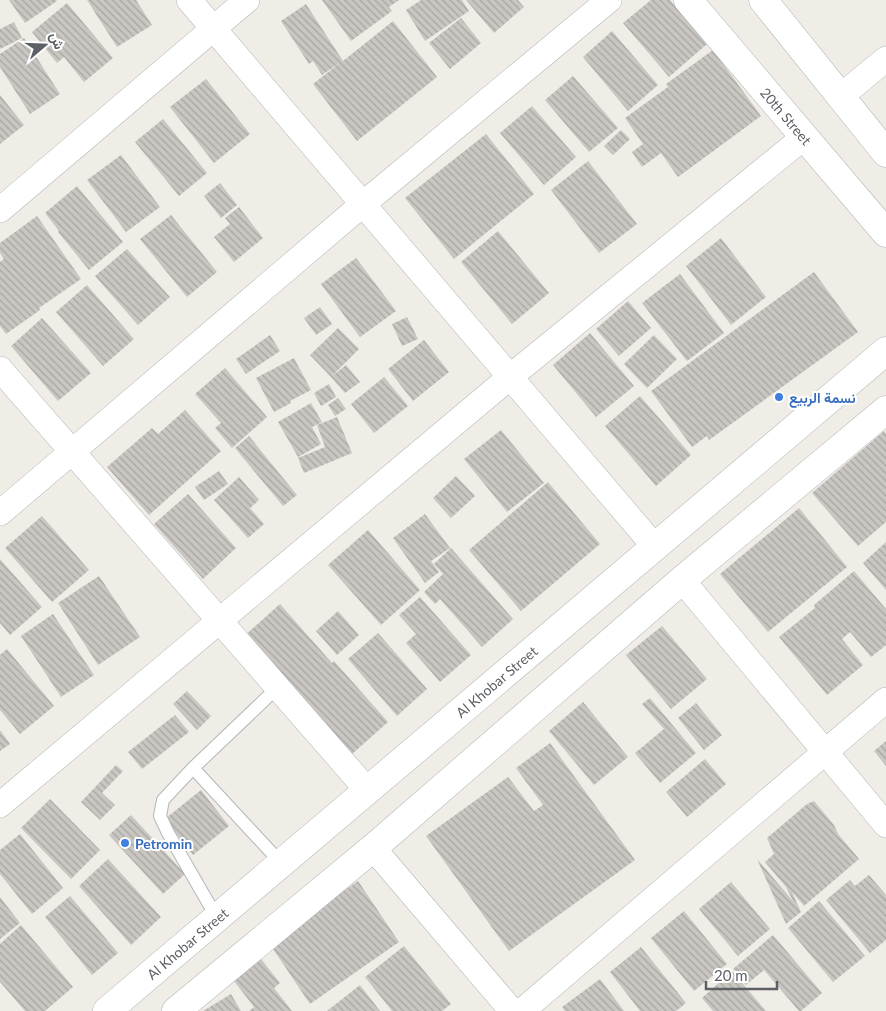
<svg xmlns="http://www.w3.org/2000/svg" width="886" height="1011" font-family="Lato,Vazirmatn,sans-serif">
	<defs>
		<pattern id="building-back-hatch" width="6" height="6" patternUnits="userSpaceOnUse" patternTransform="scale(1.25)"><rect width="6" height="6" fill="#cac7c3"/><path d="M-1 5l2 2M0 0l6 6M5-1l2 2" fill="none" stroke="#a7a5a2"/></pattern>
	</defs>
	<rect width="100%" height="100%" fill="#efede6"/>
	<path fill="url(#building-back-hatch)" d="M9,0H56L57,1L25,23Z
		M87,0H136L152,25L117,47Z
		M322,0H399L389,7L392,11L351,41Z
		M421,0H462L469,11L425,41L406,10Z
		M466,0H518L524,7L494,33Z
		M651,0H670L707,44L669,77L623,23Z
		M67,3L113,58L84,82L64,57L57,63L32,32Z
		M306,4L343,61L393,21L437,77L357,141L313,84L341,62L322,75L313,61L309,64L281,21Z
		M461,18L481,43L450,69L429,43Z
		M14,22L22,38L0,49V29Z
		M612,31L658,85L628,111L583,57Z
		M24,38L60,94L30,114L0,67V54Z
		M713,50L761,116L678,177L661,153L642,167L632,152L643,144L625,118L668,87L666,84Z
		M573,76L618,128L589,152L545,100Z
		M206,79L250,134L214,163L170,107Z
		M0,95L24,125L0,144Z
		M532,106L576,157L544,185L500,133Z
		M163,119L207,173L179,196L135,142Z
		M621,130L630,139L613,155L604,146Z
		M486,134L534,194L454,259L405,198Z
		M121,155L160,207L126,232L87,180Z
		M588,161L637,224L599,253L551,190Z
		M220,183L237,205L221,218L204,196Z
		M77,186L123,242L89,270L58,232L59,231L45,213Z
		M239,207L263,238L234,262L214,237L230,224L225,218Z
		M171,215L217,272L187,297L140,239Z
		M37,216L81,279L39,308L40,310L6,334L0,326V262L4,259L0,253V243Z
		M498,231L549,293L512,324L461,262Z
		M721,238L766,297L731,325L686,266Z
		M127,249L170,297L138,325L95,276Z
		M356,258L396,311L360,337L321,284Z
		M814,272L858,332L709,440L707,436L692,447L651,391Z
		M680,274L724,333L687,361L642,303Z
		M87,285L134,339L103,366L56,312Z
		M628,301L651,328L619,356L596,329Z
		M320,307L332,324L316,335L304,318Z
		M407,317L418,339L402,346L392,324Z
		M42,318L91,373L58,401L11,346Z
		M338,328L359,349L331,377L310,355Z
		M590,333L634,386L596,417L553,365Z
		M270,335L280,351L246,374L236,359Z
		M654,335L677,359L647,388L624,364Z
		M424,340L449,372L413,401L388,369Z
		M294,358L311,390L290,401L291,403L274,412L256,378Z
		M346,365L360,382L345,393L331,377Z
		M225,368L267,417L232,448L215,428L221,423L195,394Z
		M384,377L408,406L374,433L351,404Z
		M329,384L336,397L321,406L314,393Z
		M640,396L691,455L656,486L605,426Z
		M338,398L346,409L335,416L328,405Z
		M311,403L322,422L312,427L321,444L298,457L278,422Z
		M185,410L221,451L149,515L107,467L152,428L158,434Z
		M337,417L352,453L304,473L298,458L325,447L317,425Z
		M501,430L544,483L507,512L464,459Z
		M884,431L886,434V522L858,546L812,493Z
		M249,436L297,495L283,506L235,448Z
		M219,471L228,484L204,500L195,487Z
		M456,476L475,496L451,518L433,498Z
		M239,477L259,500L250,508L264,524L248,538L214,500Z
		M548,482L600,544L521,611L469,550Z
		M188,494L236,548L203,579L154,524Z
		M799,508L847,567L768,632L720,574Z
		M425,514L450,548L431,561L439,572L425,583L393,538Z
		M42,516L89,570L52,602L5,548Z
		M368,530L420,590L381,625L328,565Z
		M886,542V590L863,563Z
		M451,548L513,619L482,647L440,599L435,604L424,592L443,574L434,564Z
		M0,559L42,607L10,635L0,623Z
		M854,571L886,609V645L871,657L850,632L842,639L863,665L827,695L779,637L815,608L814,605Z
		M99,576L140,637L98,665L58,603Z
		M420,597L471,655L440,682L406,643L416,634L399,615Z
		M280,604L332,663L334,661L388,722L351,755L242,638Z
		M338,611L359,635L337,655L316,631Z
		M53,614L94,675L61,697L21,636Z
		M662,626L707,679L671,709L626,655Z
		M378,633L427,689L397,716L348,659Z
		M7,649L54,706L20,734L0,710V655Z
		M187,691L211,716L197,730L173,704Z
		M650,698L696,753L660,783L635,753L664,729L642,704Z
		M583,702L628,757L594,785L549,731Z
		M696,703L722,735L704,750L678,718Z
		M175,715L189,732L142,769L128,752Z
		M0,730L10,744L0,751Z
		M886,741V766L874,751Z
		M550,743L635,860L509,951L426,836L508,777L534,811L543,805L516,768Z
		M705,759L726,784L687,817L666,792Z
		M116,765L123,771L102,793L115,805L100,820L81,802Z
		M201,790L229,826L193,855L165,819Z
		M50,799L100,850L71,879L21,828Z
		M814,801L834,825L838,834L859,859L804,906L792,892L801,912L786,924L757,859L793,901L786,887L765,862L774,854L767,838L807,804Z
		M131,815L185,874L163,894L109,835Z
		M20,834L63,888L32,914L0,874V850Z
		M108,859L161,917L131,945L79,886Z
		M869,875L886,895V940L870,953L826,900L850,880L855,886Z
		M358,881L399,942L310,1004L269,943Z
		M731,882L770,929L738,956L699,909Z
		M70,896L118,953L92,975L45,917Z
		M0,897L20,923L0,939Z
		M819,901L865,956L833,982L788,928Z
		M684,911L727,964L694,991L651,938Z
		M21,925L73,987L45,1011H25L0,982V944Z
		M773,935L822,993L801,1011H799L764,970L746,985L733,969Z
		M404,946L451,1004L442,1011H392L365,977Z
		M641,947L686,1003L676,1011H640L610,972Z
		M261,959L280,983L274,988L292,1011H249L254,1007L234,981Z
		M732,971L766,1011H713L702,998Z
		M600,979L624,1011H565L562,1007Z
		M360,985L380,1011H327Z
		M231,994L241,1011H203Z"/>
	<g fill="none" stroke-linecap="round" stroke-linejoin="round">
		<g stroke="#b3b6ba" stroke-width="14">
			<path id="service" d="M193,768L282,864
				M217,918L168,833L160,816L163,800L193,768L278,687"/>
		</g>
		<g stroke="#b3b6ba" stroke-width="26">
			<path id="minor" d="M189,0L655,547
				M841,96L886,59
				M0,210L247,0
				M0,369L368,791
				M0,513L363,204L609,0
				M682,580L886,825
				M0,805L510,377L804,137
				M373,848L512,1011
				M522,1011L886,700"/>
		</g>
		<g stroke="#b3b6ba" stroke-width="29">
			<g id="tertiary">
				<path id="s1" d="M688,0L886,233"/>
				<path d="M763,0L886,153"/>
				<path id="s2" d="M107,1011L886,351"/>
				<path d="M176,1011L373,848L682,580L886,410"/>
			</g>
		</g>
		<use href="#service" stroke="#fff" stroke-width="12"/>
		<use href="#minor" stroke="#fff" stroke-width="25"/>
		<use href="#tertiary" stroke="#fff" stroke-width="28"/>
	</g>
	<g fill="#3f7fe0" stroke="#fff" stroke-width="2">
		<circle cx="779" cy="397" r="5"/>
		<circle cx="125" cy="843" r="5"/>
	</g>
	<g text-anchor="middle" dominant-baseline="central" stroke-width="4" stroke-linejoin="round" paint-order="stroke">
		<g font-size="14" fill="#5d6166" stroke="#fff">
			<text stroke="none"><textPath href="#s1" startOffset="152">20th Street</textPath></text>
			<text stroke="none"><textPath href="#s2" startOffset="510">Al Khobar Street</textPath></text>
			<text stroke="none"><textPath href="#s2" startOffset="105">Al Khobar Street</textPath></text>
		</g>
		<g font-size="14" font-weight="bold" fill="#366cbe" stroke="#fff" text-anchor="start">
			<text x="789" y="397">نسمة الربيع</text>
			<text x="135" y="843">Petromin</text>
		</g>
	</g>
	<g transform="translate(45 45) rotate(71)" stroke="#ffffff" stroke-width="4" paint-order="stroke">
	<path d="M0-4L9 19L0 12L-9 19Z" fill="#5d6166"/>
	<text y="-8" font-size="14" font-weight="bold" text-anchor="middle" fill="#5d6166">ش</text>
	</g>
	<path d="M706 981v8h71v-8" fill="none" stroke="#5d6166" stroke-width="2.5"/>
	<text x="714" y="981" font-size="15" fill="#5d6166" stroke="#ffffff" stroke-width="4" paint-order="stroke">20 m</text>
</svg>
